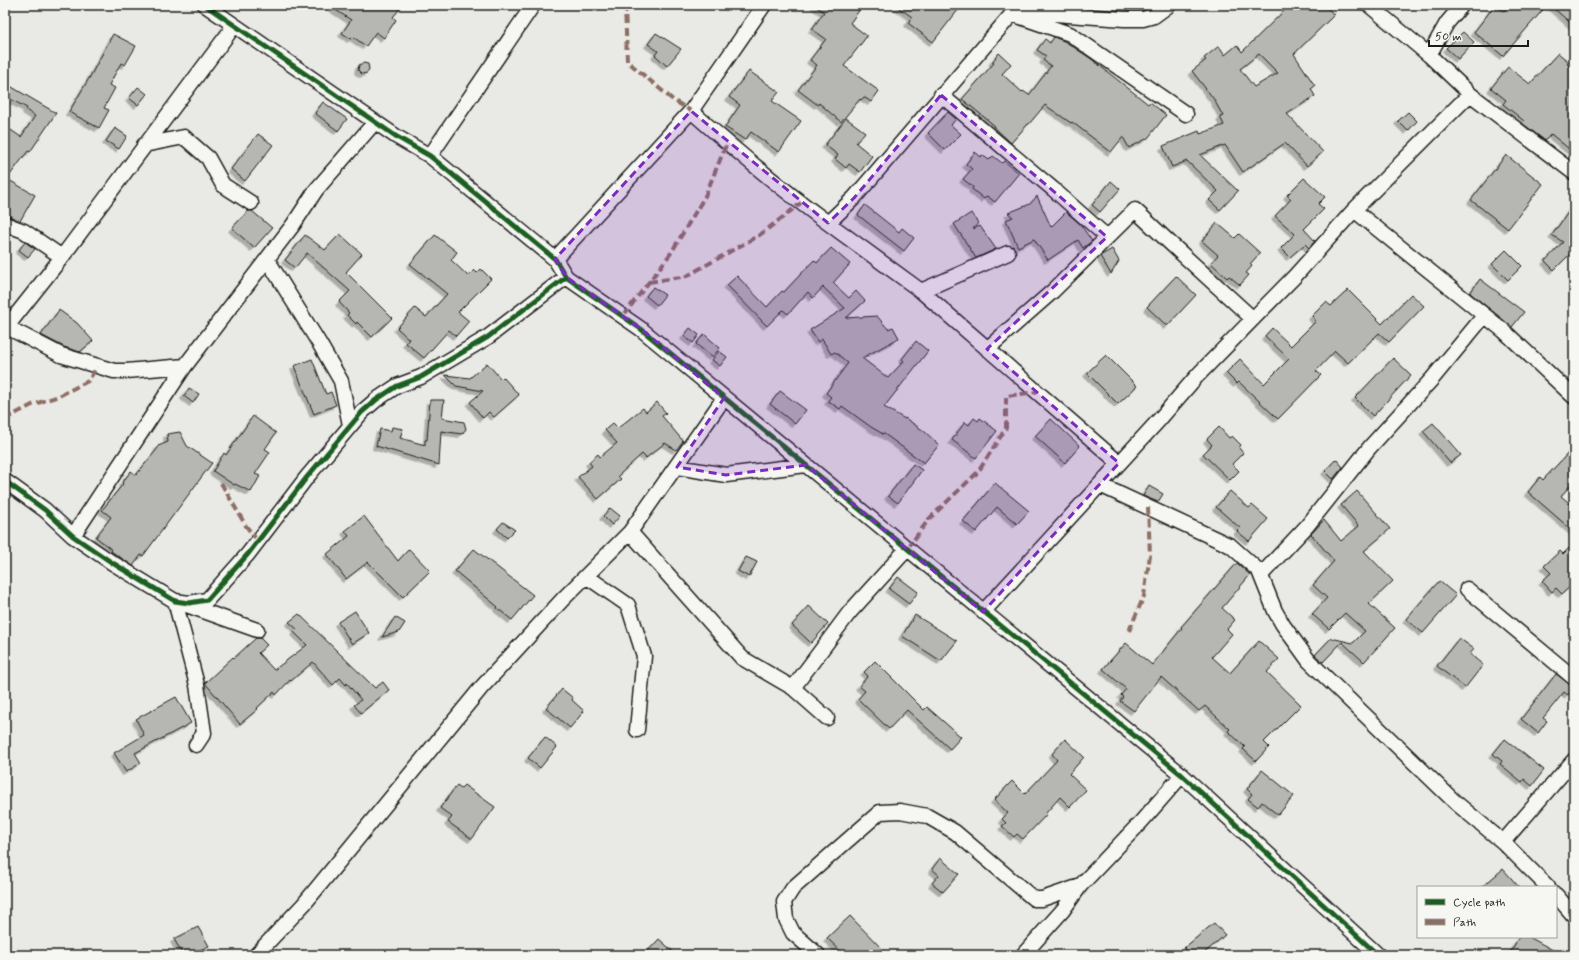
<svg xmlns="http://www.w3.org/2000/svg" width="1579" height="960" font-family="Mynerve,sans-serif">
	<defs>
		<filter id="shadow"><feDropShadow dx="-3.5" dy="3.5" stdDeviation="0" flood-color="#0004"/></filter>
	</defs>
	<rect width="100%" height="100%" fill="#e9e9e5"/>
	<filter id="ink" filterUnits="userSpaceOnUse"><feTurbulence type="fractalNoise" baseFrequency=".025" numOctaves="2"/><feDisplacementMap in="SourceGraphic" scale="8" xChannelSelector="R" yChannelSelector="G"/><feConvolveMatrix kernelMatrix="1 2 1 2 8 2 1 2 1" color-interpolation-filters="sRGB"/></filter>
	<g filter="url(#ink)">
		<path fill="#b6b6b3" stroke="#1c1c1c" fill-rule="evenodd" filter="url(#shadow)" d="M328,5H403L393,17L396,20L384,38L376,32L366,46L353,37L351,39L342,33L351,20Z
			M814,5H863L850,23L867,36L844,66L879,91L871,102L864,97L861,100L860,99L841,122L819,103L818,105L798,90L817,65L810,60L826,39L812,29L824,12Z
			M895,5H962L933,42L908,23L912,17Z
			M1290,5H1325L1334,15L1294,54L1315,86L1311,89L1315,96L1287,114L1323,152L1307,166L1285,143L1243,172L1225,145L1200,155L1238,191L1220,210L1209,200L1218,191L1187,161L1172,167L1163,146L1199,131L1200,134L1224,125L1220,117L1223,116L1213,98L1192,71L1206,60L1204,58L1219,46L1225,55L1237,45L1242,52ZM1259,54L1278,73L1254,87L1240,69Z
			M1495,5L1504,11L1509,5H1547L1503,56L1474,32Z
			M1550,5H1574V26Z
			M1463,32L1474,42L1458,59L1446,48Z
			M656,33L681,49L667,66L655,55L658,51L648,44Z
			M113,34L136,46L125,65L121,63L109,85L115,88L104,108L109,110L99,128L69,112L91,75Z
			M1054,37L1066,42L1090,58L1148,104L1150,102L1166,115L1148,138L1129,148L1123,137L1111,152L1072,122L1071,123L1045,105L1029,124H1028L1011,143L994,127L995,126L962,99L994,63L992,62L999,53L1011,64L1002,74L1022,92L1023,91L1029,95L1051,66L1043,60L1046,56L1037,50L1045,39L1050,43Z
			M1558,53L1569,62L1567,64L1574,70V153L1551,134L1545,141L1522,123L1524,121L1503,104L1506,100L1491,88L1508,67L1530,84Z
			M363,63L368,64L369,69L367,73L362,74L358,70L359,65Z
			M749,71L779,92L772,101L801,121L779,152L751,132L745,140L725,127L740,105L729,97Z
			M5,83L56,113L30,152L28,151L7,179L35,195L20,221L5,214V126L21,137L35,116L26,110L27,108L5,96Z
			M138,87L147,94L138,105L129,98Z
			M323,102L347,119L338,131L315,113Z
			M948,112L956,119L951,125L961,134L945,150L928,133Z
			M1408,112L1417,121L1408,131L1398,121Z
			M846,118L865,132L856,143L872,156L860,172L849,164L846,168L835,159L838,155L825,145Z
			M115,128L127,136L119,149L106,141Z
			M258,134L273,145L245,181L231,169Z
			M975,152L981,157L982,155L989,160L993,156L1002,163L1004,161L1019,173L995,202L987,196L984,199L972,189L973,187L963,179L972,169L966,164Z
			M1506,155L1543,184L1508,229L1471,200Z
			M1304,178L1325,197L1318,204L1324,209L1304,229L1315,241L1309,248L1305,244L1304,245L1290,257L1281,248L1295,234L1275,216L1291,199L1287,195Z
			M1111,181L1120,189L1100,212L1092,205Z
			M1037,196L1051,227L1066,212L1080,224L1092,241L1083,248L1078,240L1048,260L1034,239L1018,247L1006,220L1013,217L1008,213L1030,204Z
			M1574,204V250L1554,270L1545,261L1563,242L1552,235Z
			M865,205L899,232L902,228L914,238L904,251L858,215Z
			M248,211H252L272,228L254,248L232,228Z
			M971,213L978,223L973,229L980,226L996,249L976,258L954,224Z
			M1217,223L1235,238L1239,234L1260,253L1250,264L1252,266L1246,273L1249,275L1240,285L1229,276L1227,278L1211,263L1218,255L1202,241Z
			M340,234L362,254L346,272L392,318L372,337L357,322L356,324L347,315L349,313L339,302L350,291L307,253L295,268L285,260L305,235L325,250Z
			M435,235L457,252L451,260L468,276L474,270L477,273L481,269L491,279L458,312L469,321L456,336L449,330L424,358L406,343L409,339L397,328L415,308L426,317L447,294L410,264Z
			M25,242L35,249L28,257L19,250Z
			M831,248L850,264L833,283L849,298L856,291L865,301L846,318L877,316L888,329L893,327L899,338L862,358L888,378L904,361L902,359L916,341L928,351L884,407L905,419V418L924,431L939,445L924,463L883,433V434L871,427L842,406L840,409L828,401L831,397L826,393L848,363L835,352L831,354L822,339L818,342L810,330L845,308L823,287L813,298L808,292L788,314L783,310L767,326L727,285L737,276L767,307L782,291L784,292L814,260L817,263Z
			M1112,249L1119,261L1111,274L1100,256Z
			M1506,250L1522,266L1508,280L1492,264Z
			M1176,276L1196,295L1167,326L1147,307Z
			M1480,279L1524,312L1512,327L1470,293Z
			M653,287L665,295L657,305L646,296Z
			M1348,290L1382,324L1411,294L1424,306L1389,342L1379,333L1348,363L1335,351L1316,371L1321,375L1278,419L1239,382L1237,384L1226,373L1240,359L1264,384L1289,359L1265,336L1272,328L1291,346L1316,321L1312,316L1326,302L1331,306Z
			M59,310L77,323L93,341L80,352L64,347L41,335Z
			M690,328L699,335L693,343L684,336Z
			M704,334L720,348L712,357L696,344Z
			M719,351L727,357L720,366L712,360Z
			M1106,355L1137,386L1118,404L1087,373Z
			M1393,358L1411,375L1373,416L1355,398Z
			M312,359L326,394L331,392L336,405L314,414L294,366Z
			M487,363L501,379L503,377L519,395L494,417L489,412L483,418L470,402L483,391L456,386L445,375L470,378Z
			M189,388L199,394L193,403L184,396Z
			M780,391L806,410L795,424L770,404Z
			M430,400H444L442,418L464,422L466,429L462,434L441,431L439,465L376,446L380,429L391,431L392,427L403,429L400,438L425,445V440H427Z
			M657,402L666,413L662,416L683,441L676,450L665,443L646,458L642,454L618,476L621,479L598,499L578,477L592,466L589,462L598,454L600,457L617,443L605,430L613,423L618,428L643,408L646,412Z
			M253,416L276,433L265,449L270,452L255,474L260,476L251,492L235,484L234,485L213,471L224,453L226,455Z
			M974,418L978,421L980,418L997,431L976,458L952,440L965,422L969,425Z
			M1051,419L1080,446L1065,463L1035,436Z
			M1433,423L1461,455L1450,463L1423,431Z
			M1219,427L1229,438L1232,436L1241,445L1239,448L1243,453L1232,464L1239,471L1230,480L1203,454L1212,445L1207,439Z
			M180,432L187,446L212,463L143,556L141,555L133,566L111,551L112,550L96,537L111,517L102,510L123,484L122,483L131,471L136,475L158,448V446L168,442L167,434Z
			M1574,447V481L1561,496L1574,507V532L1528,492L1540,477L1543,480Z
			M1336,459L1343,467L1333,479L1325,471Z
			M913,464L922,470L898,503L888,496Z
			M995,483L1029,511L1017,524L997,507L976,532L963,521Z
			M1149,486L1163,494L1158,502L1143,496Z
			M1230,491L1249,508L1252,505L1268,519L1249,541L1237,531L1240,528L1216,507Z
			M1357,491L1390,529L1364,551L1393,581L1369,604L1395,628L1364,662L1342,642L1323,662L1315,655L1331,638L1353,643L1365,631L1345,613L1329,629L1312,614L1327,598L1313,585L1334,561L1311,534L1324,520L1341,541L1359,526L1341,505Z
			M610,508L620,516L612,525L603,516Z
			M364,516L398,561L409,549L430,571L403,597L368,562L346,579L327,554L349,536L345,531Z
			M503,522L515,530L507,538L497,529Z
			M1569,548L1574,553V583L1562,594L1556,588L1552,592L1542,581L1551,573L1544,566L1560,551L1563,554Z
			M474,549L533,595L512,620L497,608L498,607L455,571Z
			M746,557L757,562L749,577L738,571Z
			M1237,563L1250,575L1222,608L1235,620L1227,629L1232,634L1212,657L1230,673L1259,641L1279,659L1267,672L1301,705L1264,742L1269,747L1256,761L1243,749L1245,747L1228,731L1230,729L1205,706L1199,711L1161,677L1134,711L1120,701L1123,697L1121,695L1126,689L1103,669L1126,643L1152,665L1182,628L1181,627Z
			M898,577L918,592L909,604L889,589Z
			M1439,581L1456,595L1423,633L1406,619Z
			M809,606L828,624L811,643L792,625Z
			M355,611L369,633L352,644L338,622Z
			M299,614L375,688L383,682L389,690L361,713L354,705L361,700L347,683L346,685L340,678L333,685L313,662L291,681L290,680L276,695L274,692L257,708L258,709L240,724L205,683L233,657L234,658L256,638H260L267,645L258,653L274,670L307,645L294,632L297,629L289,622Z
			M915,615L957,641L941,661L902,636Z
			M395,617L405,623L399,632L382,637Z
			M1459,638L1474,649L1470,654L1483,665L1465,688L1437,666Z
			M875,661L924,710L927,707L961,737L950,749L907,710L889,729L858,699L865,691L859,686L868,676L864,672Z
			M1556,674L1574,687L1568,695L1564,692L1543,718L1547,721L1538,733L1521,719Z
			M562,689L573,698L572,700L584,711L570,728L546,708Z
			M176,697L191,723L135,753L141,763L126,772L114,753L144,735L136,719Z
			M545,737L557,747L540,768L528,758Z
			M1065,739L1084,757L1069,774L1086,790L1070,807L1060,797L1046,813L1047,814L1023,839L1017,834L1014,837L1002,826L1006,823L1002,819L1008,813L994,800L1012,781L1025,794L1057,760L1052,754Z
			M1505,739L1544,770L1532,786L1524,779L1522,782L1500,764L1502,761L1493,754Z
			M1262,770L1294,796L1278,815L1262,802L1258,807L1248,799L1252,794L1247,789Z
			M457,785L461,788L464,785L495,807L472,839L448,822L452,817L440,808Z
			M940,858L959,874L943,892L932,883L939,875L932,869Z
			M1503,869L1519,887H1482Z
			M850,916L888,955H845L827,938Z
			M1214,923L1225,935L1202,955H1190L1184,948Z
			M198,927L209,946L189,955H183L174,939Z
			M1519,937H1529L1562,955H1509Z
			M659,939L677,955H644Z"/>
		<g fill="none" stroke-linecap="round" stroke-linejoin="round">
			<g stroke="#1c1c1c" stroke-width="17">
				<path id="minor" d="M205,5L397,137L430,156L555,259L566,277L641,329L1182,775L1378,955
					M1369,5L1429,55L1470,94L1574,173
					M1012,14L1070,34L1186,114
					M1022,14L1041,13L1124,19H1143L1154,16L1169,5
					M1429,55L1447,23L1462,5
					M941,95L1053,189L1107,237
					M691,111C735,150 780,188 828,223L854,198L1012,14L1014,5
					M144,145L184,137L208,158L223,185L251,203
					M430,156L533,5
					M1354,210L1504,331L1574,397
					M828,223L921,291L1119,463
					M5,224L24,231L62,257
					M267,259L319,343L341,381L350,425
					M555,259L691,111L764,5
					M921,291L1008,253
					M7,327L61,355L114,371H126L185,366
					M5,329L62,257L234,26
					M987,349L1053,291L1135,210L1169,242L1253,319
					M677,467L726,475L806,465
					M5,481L45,510L73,536L111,562L175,601L189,603L207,600L248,554L307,477L362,412L376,400L397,386L421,377L488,337L566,277
					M1100,485L1231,546L1259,571L1275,611L1283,625L1309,661L1455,802L1503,842L1548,887
					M630,532L742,658L793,688
					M73,536L185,366L293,225L316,190L375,122
					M1261,575L1307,526L1370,447L1432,379L1484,316
					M586,576L628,605L644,656L637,730
					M1467,589L1574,678
					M983,612L1159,420L1197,376L1295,276L1354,210L1470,94
					M827,718L793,688L849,613L907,549
					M196,745L204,733L197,685L175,601L257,630
					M1503,842L1574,760
					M1556,895L1574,916
					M256,955L304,904L481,688L563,599L630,532L724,398
					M818,955L793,933L786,919L784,902L793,888L880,812L900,811L927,816L955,832L1034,899H1042L1080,886
					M1023,955L1063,910L1080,886L1141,822L1182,775"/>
			</g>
			<use href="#minor" stroke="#f6f6f2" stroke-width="14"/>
			<path stroke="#8d6e63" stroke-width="4" stroke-dasharray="8 4" stroke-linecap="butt" d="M625,5L627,61L673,100L691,111
				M649,282L687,276L761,234L801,203
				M623,316L671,253L705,196L727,143
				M5,419L32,405L59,396L88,381L97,367
				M221,483L246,526L258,541
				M907,549L929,519L978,472L1006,428V396L1037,392
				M1129,631L1144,596L1150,555L1148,507"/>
			<g stroke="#f6f6f2" stroke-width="8">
				<path id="cycleway" d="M205,5L397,137L430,156L555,259L566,277L641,329L1182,775L1378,955
					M5,481L45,510L73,536L111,562L175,601L189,603L207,600L248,554L307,477L362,412L376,400L397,386L421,377L488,337L566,277"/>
			</g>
			<use href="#cycleway" stroke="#1b5e20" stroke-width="5"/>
		</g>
	</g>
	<path fill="#7b2cbf" fill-opacity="0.2" stroke="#7b2cbf" stroke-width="3" stroke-dasharray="8 5" stroke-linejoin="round" d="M941,95L1107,237L987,349L1119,463L983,612L806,465L726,475L677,467L724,398L641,329L566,277L555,259L691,111L828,223L854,198Z"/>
	<rect width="1579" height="960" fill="none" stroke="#f6f6f2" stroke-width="20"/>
	<rect x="10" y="10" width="1559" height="940" fill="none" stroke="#1c1c1c" stroke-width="1.5" filter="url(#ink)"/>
	<rect x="1417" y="886" width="140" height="52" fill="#f6f6f2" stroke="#9f9f9c"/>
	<rect x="1425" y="899" width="20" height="6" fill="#1b5e20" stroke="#9f9f9c"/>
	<text x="1453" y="906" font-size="12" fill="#1c1c1c">Cycle path</text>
	<rect x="1425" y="919" width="20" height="6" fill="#8d6e63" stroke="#9f9f9c"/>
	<text x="1453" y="926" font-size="12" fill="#1c1c1c">Path</text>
	<path d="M1429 40v6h99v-6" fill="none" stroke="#1c1c1c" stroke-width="2"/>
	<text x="1435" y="40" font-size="12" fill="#1c1c1c" stroke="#f6f6f2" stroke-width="3" paint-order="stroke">50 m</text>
</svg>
